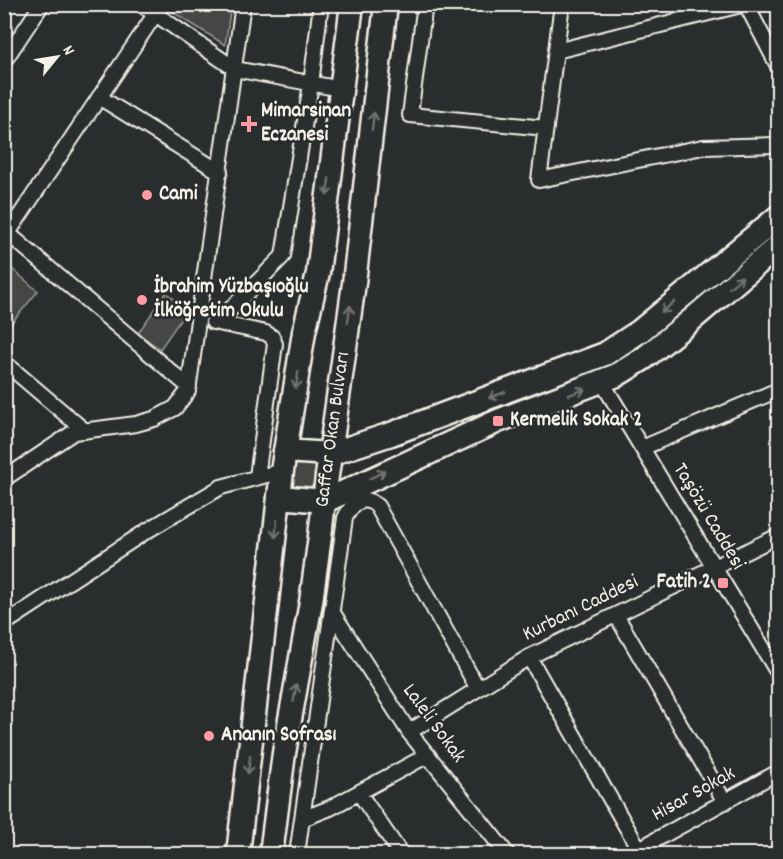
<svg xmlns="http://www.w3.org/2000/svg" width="783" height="859" font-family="Dekko,sans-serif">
	<rect width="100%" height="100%" fill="#2a2d2e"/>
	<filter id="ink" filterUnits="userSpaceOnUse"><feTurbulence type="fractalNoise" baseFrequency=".0167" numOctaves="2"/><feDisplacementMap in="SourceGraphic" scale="12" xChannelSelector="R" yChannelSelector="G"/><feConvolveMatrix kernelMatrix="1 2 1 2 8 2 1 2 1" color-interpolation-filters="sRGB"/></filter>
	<g filter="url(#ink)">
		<path fill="#444645" stroke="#9c9c96" stroke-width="1.5" d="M169,5H231L225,45L167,8Z
			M5,263L38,291L5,331Z
			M166,293L188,309L160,349L138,333Z
			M289,461L316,463V482C308,491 297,491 288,483Z"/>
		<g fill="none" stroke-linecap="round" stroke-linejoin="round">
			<g stroke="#f4f1e8" stroke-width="18">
				<path id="minor" d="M141,4L235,69L341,89
					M425,4L410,115L546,128
					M562,4L539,180L703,147L778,145
					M746,4L778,66
					M556,51L745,4
					M4,61L42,4
					M99,97L220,172
					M4,230L189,387
					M4,239L162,4
					M213,322L266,333L272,337L275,344L257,477
					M218,322L283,256L311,84L321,4
					M4,362L85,431
					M602,382L778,673
					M642,448L778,390
					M4,479L74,432L136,424L154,419L175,408L188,391L243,4
					M333,613L409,732L507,854
					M616,615L725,802
					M4,624L145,532L221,487L282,471
					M529,657L639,849
					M409,732L529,657L778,536
					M359,793L401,854
					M302,819L330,808L428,755
					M297,854L345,518C352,503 363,494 377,506L478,689
					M630,854L778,772"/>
			</g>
			<g stroke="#f4f1e8" stroke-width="27">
				<g id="trunk">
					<path d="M285,451L330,454L391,434L605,354L640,331L778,217"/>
					<path d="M279,497L325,501L498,421L617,375L643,359L689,322L778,246"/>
					<path d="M238,854L282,471L304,332L318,273L352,4"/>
					<path id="s1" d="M271,854L284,753L311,602L320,536L327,476L354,283L386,4"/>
				</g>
			</g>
			<use href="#minor" stroke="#2a2d2e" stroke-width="14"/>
			<use href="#trunk" stroke="#2a2d2e" stroke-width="22"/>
		</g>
		<defs><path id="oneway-shaft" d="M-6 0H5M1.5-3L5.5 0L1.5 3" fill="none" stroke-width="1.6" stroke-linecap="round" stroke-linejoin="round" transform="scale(1.5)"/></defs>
		<g stroke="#71726f">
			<use href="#oneway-shaft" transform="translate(373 121) rotate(-83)"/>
			<use href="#oneway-shaft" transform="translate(328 187) rotate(97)"/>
			<use href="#oneway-shaft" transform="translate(736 282) rotate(-41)"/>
			<use href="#oneway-shaft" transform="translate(668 307) rotate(140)"/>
			<use href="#oneway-shaft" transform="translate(349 314) rotate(-82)"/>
			<use href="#oneway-shaft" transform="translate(297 380) rotate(99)"/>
			<use href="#oneway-shaft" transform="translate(577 392) rotate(-20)"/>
			<use href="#oneway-shaft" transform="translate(497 395) rotate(160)"/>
			<use href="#oneway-shaft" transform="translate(377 475) rotate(-26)"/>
			<use href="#oneway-shaft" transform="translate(276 529) rotate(96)"/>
			<use href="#oneway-shaft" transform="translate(295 693) rotate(-80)"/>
			<use href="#oneway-shaft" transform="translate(249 765) rotate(97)"/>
		</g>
	</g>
	<g fill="#ff9aa2" stroke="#2a2d2e" stroke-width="2">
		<path d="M246 115h6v6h6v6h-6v6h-6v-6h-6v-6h6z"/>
		<circle cx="147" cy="195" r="6"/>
		<circle cx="142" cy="300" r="6"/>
		<rect x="492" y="415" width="12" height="12" rx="3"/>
		<rect x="717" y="577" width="12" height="12" rx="3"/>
		<circle cx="209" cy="736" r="6"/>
	</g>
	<g text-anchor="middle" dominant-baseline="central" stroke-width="5" stroke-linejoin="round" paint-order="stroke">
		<g font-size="21" font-weight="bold" fill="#f4f1e8" stroke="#2a2d2e" text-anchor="start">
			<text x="261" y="112">Mimarsinan<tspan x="261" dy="24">Eczanesi</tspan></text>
			<text x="159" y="195">Cami</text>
			<text x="154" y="288">İbrahim Yüzbaşıoğlu<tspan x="154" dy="24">İlköğretim Okulu</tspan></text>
			<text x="510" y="421">Kermelik Sokak 2</text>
			<text x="711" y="583" text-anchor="end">Fatih 2</text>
			<text x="221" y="736">Ananın Sofrası</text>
		</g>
		<g font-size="21" fill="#f4f1e8" stroke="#2a2d2e">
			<text stroke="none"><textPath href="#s1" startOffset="429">Gaffar Okan Bulvarı</textPath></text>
			<text transform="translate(708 517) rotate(59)">Taşözü Caddesi</text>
			<text transform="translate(581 609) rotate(-26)">Kurbanı Caddesi</text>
			<text transform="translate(433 724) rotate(54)">Laleli Sokak</text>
			<text transform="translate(694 795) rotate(-29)">Hisar Sokak</text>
		</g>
	</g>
	<rect width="783" height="859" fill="none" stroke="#2a2d2e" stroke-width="24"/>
	<rect x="12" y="12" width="759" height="835" fill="none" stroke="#f4f1e8" stroke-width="2" filter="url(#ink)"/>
	<g transform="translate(57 57) rotate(60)" stroke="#2a2d2e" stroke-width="4.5" paint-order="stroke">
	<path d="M0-4.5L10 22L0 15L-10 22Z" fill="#f4f1e8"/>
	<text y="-9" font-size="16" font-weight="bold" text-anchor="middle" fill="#f4f1e8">N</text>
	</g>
</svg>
